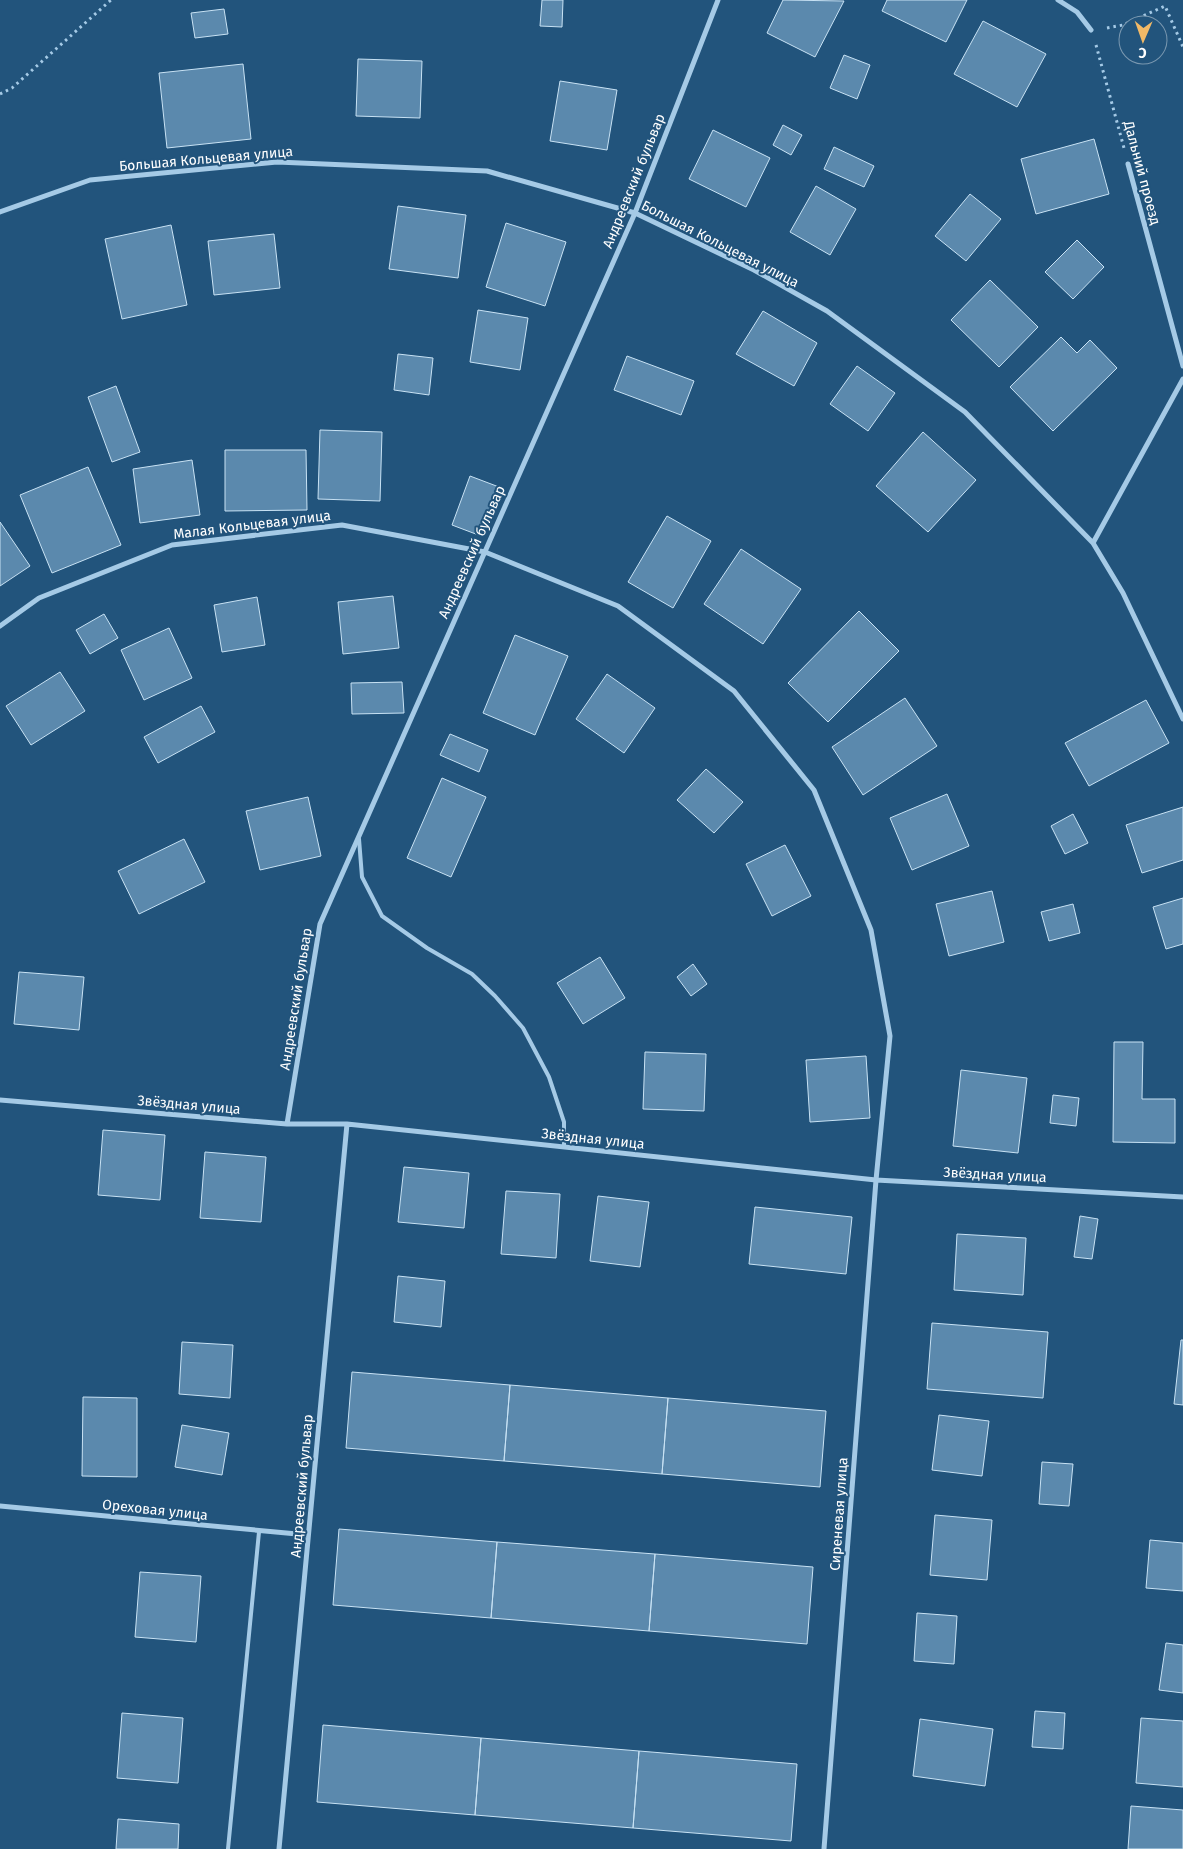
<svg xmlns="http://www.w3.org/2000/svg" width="1183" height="1849" font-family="'Fira Sans',sans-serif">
	<rect width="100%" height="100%" fill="#22547c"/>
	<path fill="#5b89ad" stroke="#c8e2f4" d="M542,0H563L562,27L540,26Z
		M783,0L844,1L815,57L767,33Z
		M887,0H967L946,42L882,11Z
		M224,9L228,34L195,38L191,13Z
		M983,21L1046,54L1017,107L954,74Z
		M844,55L870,65L857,99L830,88Z
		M358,59L422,61L420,118L356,116Z
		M243,64L251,139L167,148L159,73Z
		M560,81L617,90L607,150L550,141Z
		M783,125L802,135L791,155L773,145Z
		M713,130L770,158L746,207L689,179Z
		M1094,139L1109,194L1036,214L1021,159Z
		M834,147L874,166L864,187L824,169Z
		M816,186L856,209L830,255L790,232Z
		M970,194L1001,219L966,261L935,236Z
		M398,206L466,215L458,278L389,269Z
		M506,223L566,242L545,306L486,287Z
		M171,225L187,305L122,319L105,239Z
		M274,234L280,288L214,295L208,241Z
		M1077,240L1104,267L1073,299L1045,272Z
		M990,280L1038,327L999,367L951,320Z
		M478,310L528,318L520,370L470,362Z
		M763,311L817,343L794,386L736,354Z
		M1061,337L1077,353L1090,340L1117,368L1053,431L1010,387Z
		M398,354L433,358L429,395L394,390Z
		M627,356L694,381L681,415L614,390Z
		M857,366L895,393L868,431L830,404Z
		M116,386L140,452L112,462L88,397Z
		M320,430L382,432L380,501L318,499Z
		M923,432L976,480L928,532L876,486Z
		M225,450H306L307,510L225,511Z
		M192,460L200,515L140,523L133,469Z
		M88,467L121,545L52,573L20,495Z
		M470,476L499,487L481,536L452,525Z
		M667,516L711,541L673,608L628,582Z
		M0,522L30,566L0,586Z
		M741,549L801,589L763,644L704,604Z
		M393,596L399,648L343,654L338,602Z
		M257,597L265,645L222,652L214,605Z
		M859,611L899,651L828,722L788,683Z
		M104,614L118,638L90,654L76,630Z
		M169,628L192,678L144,700L121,650Z
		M515,635L568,656L535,735L483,713Z
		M60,672L85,711L31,745L6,706Z
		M607,674L655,708L624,753L576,719Z
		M402,682L404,713L352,714L351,683Z
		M905,698L937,746L863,795L832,747Z
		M1146,700L1169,743L1089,786L1065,743Z
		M201,706L215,732L158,763L144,737Z
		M450,734L488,750L479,772L440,755Z
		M706,769L743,802L714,833L677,800Z
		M442,778L486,797L451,877L407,858Z
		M947,794L969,846L912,870L890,818Z
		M308,797L321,856L260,870L246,811Z
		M1183,807V860L1142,873L1126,825Z
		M1073,814L1088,843L1065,854L1051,826Z
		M184,839L205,882L139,914L118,871Z
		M785,845L811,896L772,916L746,864Z
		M992,891L1004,942L949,956L936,904Z
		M1183,898V944L1166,949L1153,907Z
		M1073,904L1080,933L1049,941L1041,912Z
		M600,957L625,998L583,1024L557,983Z
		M693,964L707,984L691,996L677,977Z
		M19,972L84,977L79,1030L14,1024Z
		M1114,1042H1143L1142,1099H1175V1143L1113,1142Z
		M645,1052L706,1054L704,1111L643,1109Z
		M866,1056L870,1118L810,1122L806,1060Z
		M961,1070L1027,1078L1018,1153L953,1146Z
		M1053,1095L1079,1098L1076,1126L1050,1123Z
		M103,1130L165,1135L160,1200L98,1195Z
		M205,1152L266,1157L261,1222L200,1218Z
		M404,1167L469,1173L464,1228L398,1222Z
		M506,1191L560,1194L556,1258L501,1254Z
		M598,1196L649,1202L640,1267L590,1261Z
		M755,1207L852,1217L846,1274L749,1264Z
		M1080,1216L1098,1219L1092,1259L1074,1257Z
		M957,1234L1026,1238L1023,1295L954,1290Z
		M398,1276L445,1281L441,1327L394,1322Z
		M932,1323L1048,1332L1043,1398L927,1389Z
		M1181,1340H1183V1405L1174,1404Z
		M182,1342L233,1345L230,1398L179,1394Z
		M352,1372L510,1385L504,1461L346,1448Z
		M510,1385L668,1398L662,1474L504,1461Z
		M83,1397L137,1398V1477L82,1476Z
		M668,1398L826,1411L820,1487L662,1474Z
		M939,1415L989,1421L982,1476L932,1470Z
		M182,1425L229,1433L222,1475L175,1467Z
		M1042,1462L1073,1464L1069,1506L1039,1504Z
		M935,1515L992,1520L987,1580L930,1575Z
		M339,1529L497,1542L491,1618L333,1605Z
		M1150,1540L1183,1543V1591L1146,1588Z
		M497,1542L655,1554L649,1631L491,1618Z
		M655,1554L813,1567L807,1644L649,1631Z
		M140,1572L201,1576L196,1642L135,1637Z
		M917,1613L957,1616L954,1664L914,1661Z
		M1166,1643L1183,1645V1693L1159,1690Z
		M1035,1711L1065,1713L1063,1749L1032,1747Z
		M122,1713L183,1718L178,1783L117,1778Z
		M1141,1718L1183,1721V1787L1136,1783Z
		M920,1719L993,1729L985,1786L913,1776Z
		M323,1725L481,1738L475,1815L317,1802Z
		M481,1738L639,1751L633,1828L475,1815Z
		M639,1751L797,1764L791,1841L633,1828Z
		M1131,1806L1183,1810V1849H1128Z
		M118,1819L179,1824L178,1849H116Z"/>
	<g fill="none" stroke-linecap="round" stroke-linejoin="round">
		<path stroke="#a5cae6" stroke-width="3" stroke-dasharray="2.5 4" stroke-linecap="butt" d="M1107,28L1123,25L1165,6L1183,47
			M1096,45L1124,148
			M0,94L12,88L111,0"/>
		<path stroke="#a5cae6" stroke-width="4" d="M359,839L362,877L382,916L427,948L472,974L495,996L523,1028L549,1077L564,1122V1147
			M228,1849L259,1532"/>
		<path stroke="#a5cae6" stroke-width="5" d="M1058,0L1077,12L1091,30
			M1128,164L1183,366
			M0,212L90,180L277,162L487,171L635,213L754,270L827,311L965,412L1093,543L1123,593L1183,719
			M1093,543L1183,379
			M0,626L39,598L172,545L342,525L485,552L618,606L734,691L814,790L871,930L890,1036L876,1180L824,1849
			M0,1100L287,1124H347L876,1180L1183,1197
			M287,1124L320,924L635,213L718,0
			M0,1506L308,1535
			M279,1849L347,1124"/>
	</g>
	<g text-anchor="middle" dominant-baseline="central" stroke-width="4" stroke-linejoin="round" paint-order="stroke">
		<g font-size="14" fill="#fff" stroke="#22547c">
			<text transform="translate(206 159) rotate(-5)">Большая Кольцевая улица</text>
			<text transform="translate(1142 173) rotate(75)">Дальний проезд</text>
			<text transform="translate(634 181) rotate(-68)">Андреевский бульвар</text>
			<text transform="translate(720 244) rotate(27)">Большая Кольцевая улица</text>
			<text transform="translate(252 525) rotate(-7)">Малая Кольцевая улица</text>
			<text transform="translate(472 552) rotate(-66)">Андреевский бульвар</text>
			<text transform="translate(296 999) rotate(-81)">Андреевский бульвар</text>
			<text transform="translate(189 1105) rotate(5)">Звёздная улица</text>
			<text transform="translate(593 1139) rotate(6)">Звёздная улица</text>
			<text transform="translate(995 1175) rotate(3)">Звёздная улица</text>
			<text transform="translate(302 1486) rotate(-85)">Андреевский бульвар</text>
			<text transform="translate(155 1510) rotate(6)">Ореховая улица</text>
			<text transform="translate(839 1514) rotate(-86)">Сиреневая улица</text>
		</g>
	</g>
	<g transform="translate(1143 40) rotate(182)"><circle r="24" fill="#22547c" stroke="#7a98b0"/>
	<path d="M0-4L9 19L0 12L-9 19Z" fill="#f1b967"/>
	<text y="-8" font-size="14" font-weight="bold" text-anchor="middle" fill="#ffffff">С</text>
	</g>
</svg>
